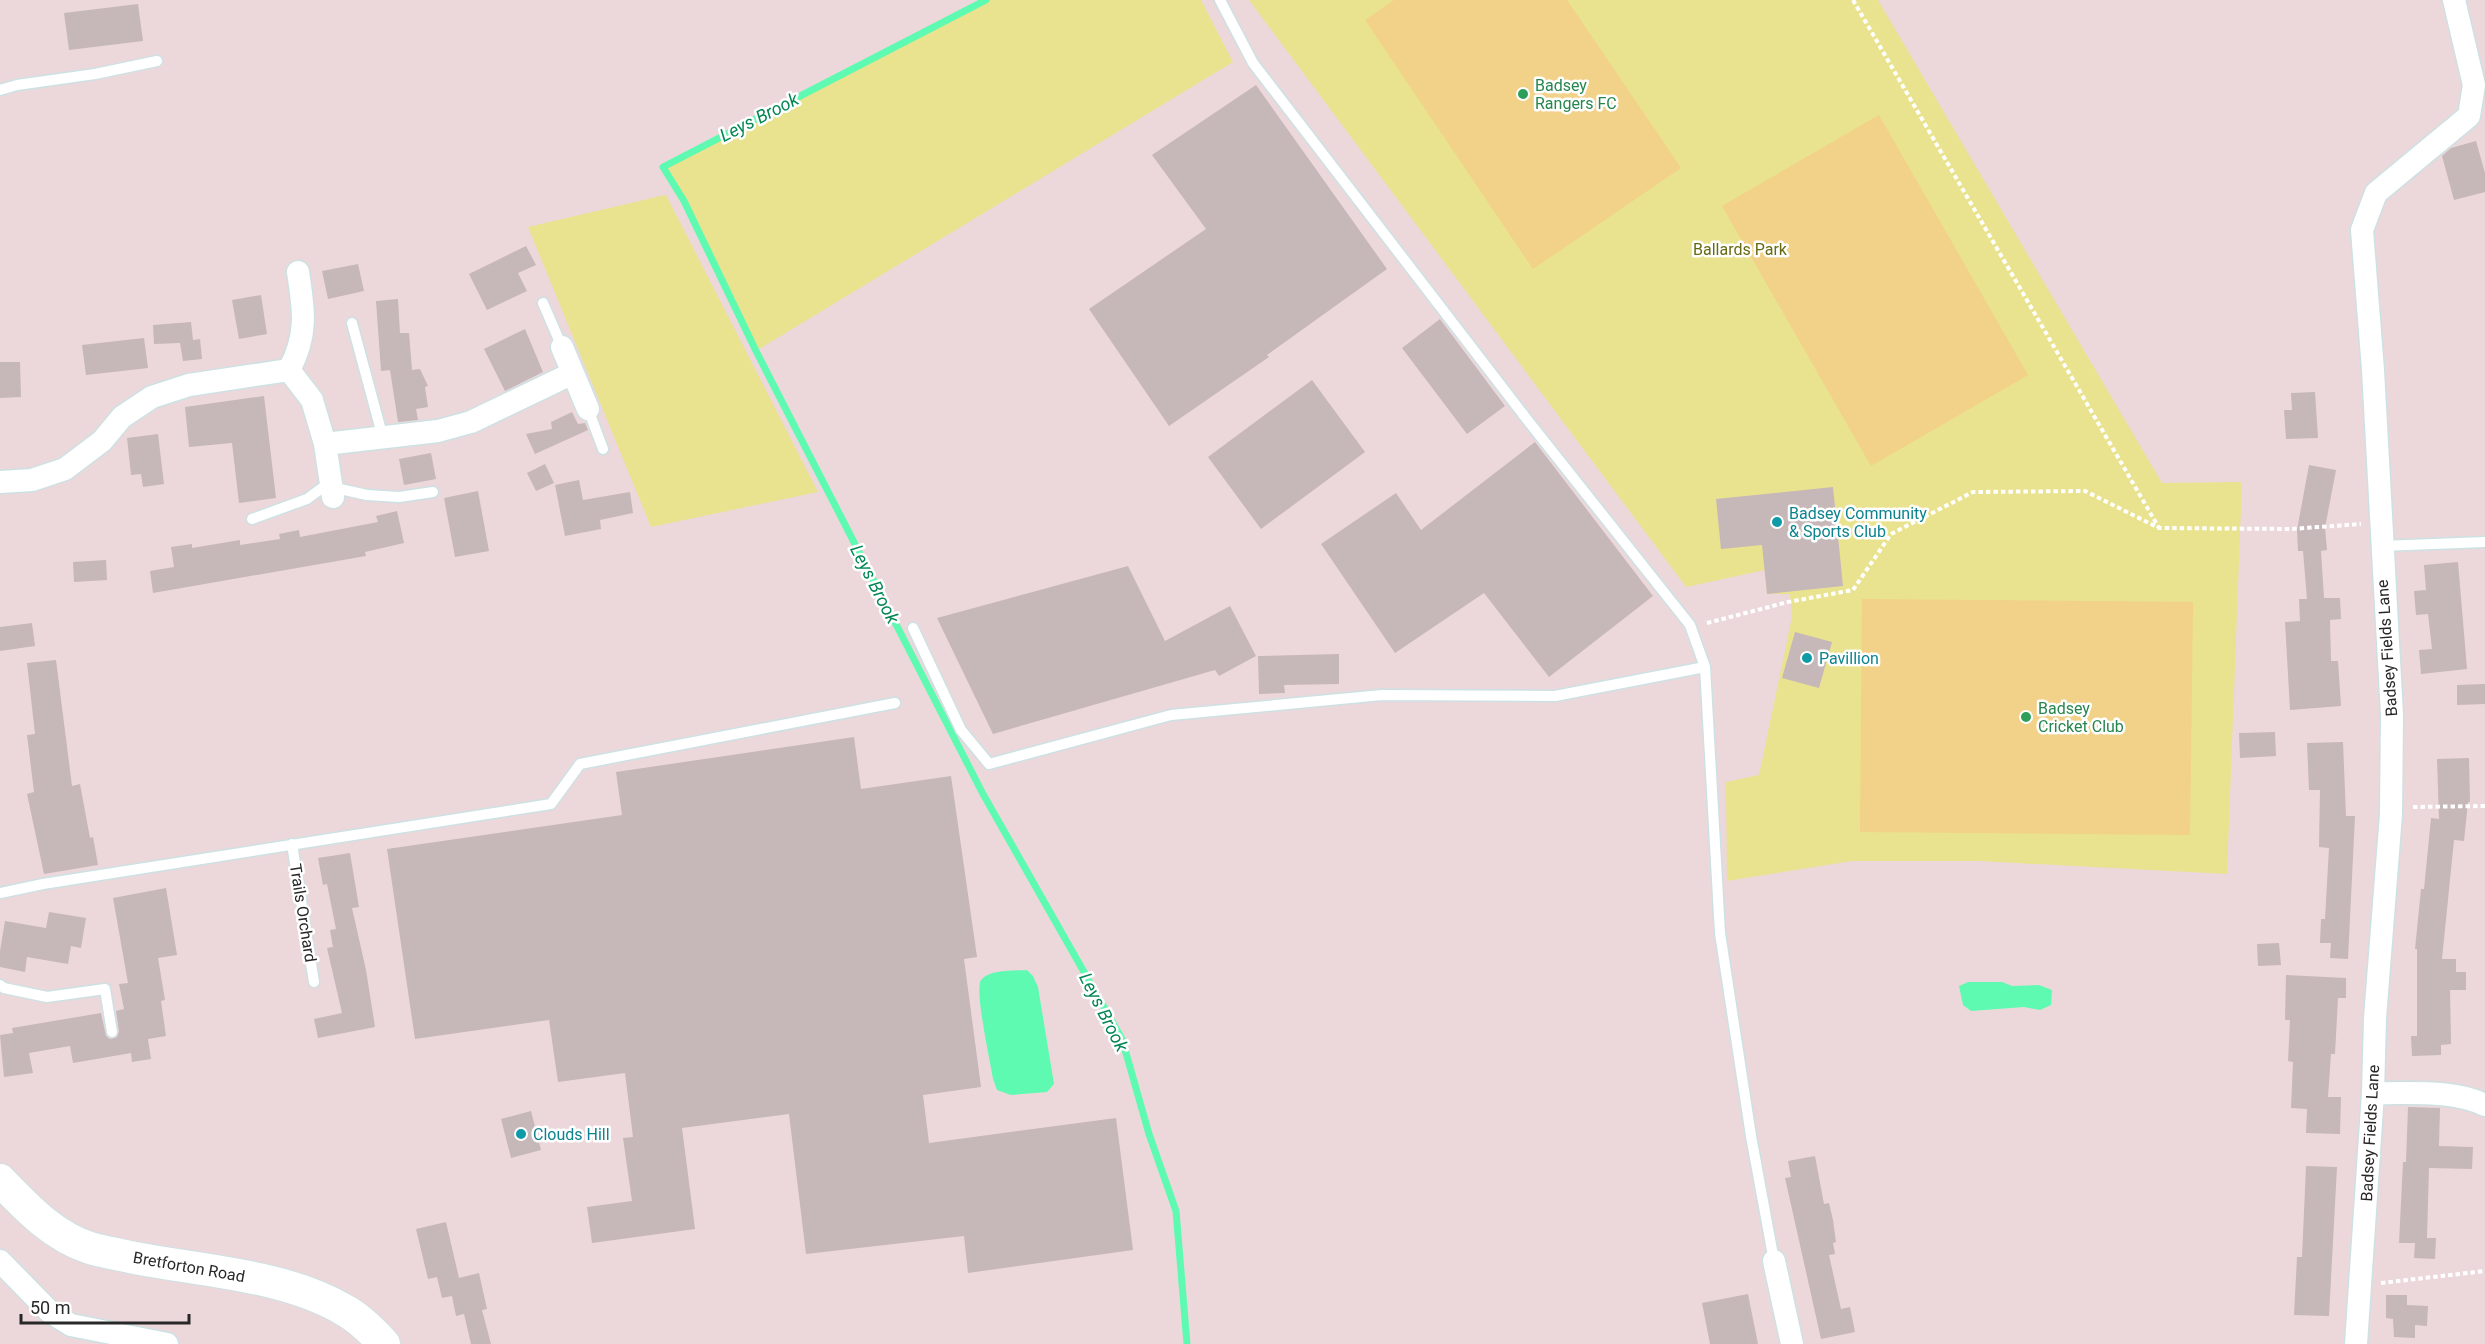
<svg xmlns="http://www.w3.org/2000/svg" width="2485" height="1344" font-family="Roboto,sans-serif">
	<rect width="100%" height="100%" fill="#ecd8db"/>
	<path fill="#e9e28e" d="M986,0H1201L1233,62L756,351L684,201L663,167Z
		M1249,0H1878L2162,483L2242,482L2227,874L1979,861H1852L1727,881L1726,782L1759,775L1792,617L1790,594H1767L1765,570L1686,587Z
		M665,195H666L818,492L651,527L528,227Z"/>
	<path fill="#f2d188" d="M1394,0H1567L1681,168L1533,269L1365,20Z
		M1879,115L2028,375L1871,466L1722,206Z
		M1862,599L2193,602L2190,835L1860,832Z"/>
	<path fill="#5ffab1" d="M1027,970L1033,976L1038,987L1054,1084L1047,1092L1011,1095L997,1090L993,1079C991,1064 974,990 981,980C990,969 1014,971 1027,970Z
		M1968,982H2002L2012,986L2039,985L2052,990L2051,1005L2040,1010L2024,1007L1971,1011L1963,1005L1959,986Z"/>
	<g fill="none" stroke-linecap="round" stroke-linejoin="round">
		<path stroke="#5ffab1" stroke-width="7" d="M986,0L663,167L684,201L756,351L983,794L1122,1039L1149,1134L1176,1211L1187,1344"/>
	</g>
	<path fill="#c6b7b9" d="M138,4L143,41L69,50L64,13Z
		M1256,85L1387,269L1267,355L1269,357L1169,426L1089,309L1206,229L1152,155Z
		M2476,141L2485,173V192L2454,200L2442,156L2451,148Z
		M526,246L536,265L518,273L527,291L487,310L469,274Z
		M358,264L364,291L328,299L322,271Z
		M261,295L267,334L239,339L232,300Z
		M398,299L400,333H409L412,370L420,369L428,386L425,387L428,407L416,409L418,420L398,422L390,370L381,371L376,301Z
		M1440,319L1505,406L1467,434L1402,348Z
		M191,322L193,340L200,339L202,359L183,361L180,343L154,344L153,325Z
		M525,329L543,372L505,391L484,349Z
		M144,338L148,368L86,375L82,345Z
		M0,362H20L21,397L0,398Z
		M1312,380L1365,452L1261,529L1208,457Z
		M2315,392L2318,438L2286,439L2284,410H2292L2291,393Z
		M264,396L276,498L239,503L232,443L189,447L185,407Z
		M572,412L578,424L585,423L588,430L535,454L526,434L552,429L551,422Z
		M158,434L164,484L143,487L141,474L131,475L127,438Z
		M1535,442L1653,596L1549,677L1484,593L1395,653L1321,544L1396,493L1421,530Z
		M431,453L436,479L404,485L399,459Z
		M545,464L554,483L536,491L527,473Z
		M2309,465L2336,470L2325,528L2327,550L2321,551L2324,598H2340L2341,619L2330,620L2331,661H2338L2341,706L2290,710L2285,622L2300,621L2299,599H2307L2303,551H2298L2297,530Z
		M579,480L583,500L630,492L633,513L600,520L601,529L565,536L555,485Z
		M1833,487L1843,586L1767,594L1762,545L1721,549L1716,499Z
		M478,491L489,551L455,557L444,498Z
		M397,511L404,543L365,552L366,556L153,593L150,571L174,567L171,547L192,544V548L240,540V545L280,539L279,534L299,530L300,537L378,522L376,516Z
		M106,560L107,580L74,582L73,562Z
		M2458,562L2467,669L2421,674L2419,650L2432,649L2428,614L2416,615L2414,591L2426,590L2424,565Z
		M1128,566L1165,641L1230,606L1256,656L1219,676L1215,670L993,734L937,618Z
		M32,623L35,646L0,651V627Z
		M1795,632L1832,642L1819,688L1782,678Z
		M1339,654V684L1284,685L1285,693L1259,694L1258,656Z
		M56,660L72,786L80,784L90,838L93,837L98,865L44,874L27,794L34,792L27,735L35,734L27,663Z
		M2485,684V704L2457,705V685Z
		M2275,732L2276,756L2240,758L2239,733Z
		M854,737L861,789L951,776L977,957L964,959L981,1087L923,1095L929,1143L1116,1118L1133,1250L968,1273L964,1236L806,1254L789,1114L682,1128L695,1229L592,1243L587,1207L632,1201L623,1138L633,1137L625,1073L558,1082L549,1020L415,1039L387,849L622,815L616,772Z
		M2343,742L2346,816H2355L2348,959L2330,958L2331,943H2320L2321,919H2325L2329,848L2319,847L2320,790H2309L2307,743Z
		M2469,758L2470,802H2468L2464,841L2454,840L2442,959H2456V972H2466V990H2450L2451,1044L2441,1045V1055L2412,1056L2411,1036H2417V949H2415L2421,889H2424L2431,818L2439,819L2437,759Z
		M350,853L359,907L352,908L366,970L375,1027L318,1038L314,1019L342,1013L327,948L333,947L330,930L336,929L327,884L323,885L318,858Z
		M166,888L177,955L158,958L165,1000L161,1001L166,1036L148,1039L151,1059L132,1062L131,1053L73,1063L70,1046L29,1053L33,1073L4,1077L0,1035L13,1033L12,1028L101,1013L106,1036L110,1039L117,1037L119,1031L116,1011L124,1009L119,984L128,983L113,898Z
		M49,912L86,918L81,948L71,946L68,964L27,957L25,972L0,967V951L5,921L46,928Z
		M2279,943L2281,965L2258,966L2257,944Z
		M2286,975L2346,978V998H2338L2335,1054H2331L2328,1097H2341L2340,1134L2306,1133L2307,1109L2291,1108L2293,1062L2288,1061L2290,1020H2285Z
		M2408,1107L2440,1108L2439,1146L2473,1147L2472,1169L2429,1168L2427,1238H2436L2435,1259L2414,1258L2415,1243H2399L2403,1162H2406Z
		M531,1111L541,1150L511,1158L501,1119Z
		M1815,1156L1824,1204L1829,1203L1833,1220L1836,1242L1833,1243L1835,1254L1829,1255L1841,1309L1850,1307L1855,1332L1821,1339L1785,1178L1791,1177L1788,1161Z
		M2306,1166L2337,1167L2329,1316L2294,1315L2297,1257H2302Z
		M446,1222L459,1278L479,1273L487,1309L482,1310L491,1344H471L464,1314L456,1316L452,1296L442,1298L437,1277L428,1279L416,1229Z
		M1748,1294L1758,1344H1710L1702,1303Z
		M2386,1295H2407V1305L2428,1306L2427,1326L2415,1325V1338L2394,1337L2393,1319L2386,1318Z"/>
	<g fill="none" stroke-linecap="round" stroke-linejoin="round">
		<g stroke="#cde1e3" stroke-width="13">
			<path id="service" d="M1220,0L1253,63L1529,422L1690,625L1705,667L1720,933L1751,1136L1774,1261
				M0,90L17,85L95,74L157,61
				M543,303L562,347
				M352,323L383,438
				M588,409L603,449
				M252,519L307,499L322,488L331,487L367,495L399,497L433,492
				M2381,546L2485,542
				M913,628L961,730L989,764L1171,715L1382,695L1555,696L1705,667
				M292,844L314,982
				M0,893L43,884L551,804L580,764L895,703
				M0,985L4,988L47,997L105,989L112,1032"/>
		</g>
		<g stroke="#cde1e3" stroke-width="25">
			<path id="minor" d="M562,347L588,409
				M289,370C308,335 304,310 298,272
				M325,444L438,431L471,422L573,373
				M0,482L32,480L65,469L102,441L122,417L152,397L189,385L289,370L312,400L325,444L333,497
				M2373,1093C2409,1094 2452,1089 2485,1105
				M0,1261L50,1312L71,1325L167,1344
				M1774,1261L1792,1344
				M2356,1344L2373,1093L2375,1018L2391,814L2392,715L2373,370L2362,230L2376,193L2469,116L2474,85L2454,0"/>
		</g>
		<g stroke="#cde1e3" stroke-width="34">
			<path id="secondary" d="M0,1180C27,1208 53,1236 90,1248C103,1252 117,1254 130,1257C199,1271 285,1274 346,1311C360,1319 373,1332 384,1344"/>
		</g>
		<path stroke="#fff" stroke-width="4" stroke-dasharray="4.5 3" stroke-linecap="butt" d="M1853,0L2159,528
			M1707,623L1788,602L1853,590L1891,534L1973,492L2085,491L2159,528L2291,529L2361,524
			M2413,807L2485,806
			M2381,1283L2485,1271"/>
		<use href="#service" stroke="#fff" stroke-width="10"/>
		<use href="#minor" stroke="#fff" stroke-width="22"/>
		<use href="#secondary" stroke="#fff" stroke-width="32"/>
	</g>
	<g fill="#2e9e5b" stroke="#fff" stroke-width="2">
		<circle cx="1523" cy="94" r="6"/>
		<circle cx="2026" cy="717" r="6"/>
	</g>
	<g fill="#0f9aa8" stroke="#fff" stroke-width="2">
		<circle cx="1777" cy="522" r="6"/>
		<circle cx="1807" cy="658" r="6"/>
		<circle cx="521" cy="1134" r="6"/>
	</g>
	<g text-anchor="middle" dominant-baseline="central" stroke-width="5" stroke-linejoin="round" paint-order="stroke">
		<g font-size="16" fill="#27864d" stroke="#fff" text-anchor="start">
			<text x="1535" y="85">Badsey<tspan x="1535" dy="18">Rangers FC</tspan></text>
			<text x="2038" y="708">Badsey<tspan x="2038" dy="18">Cricket Club</tspan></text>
		</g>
		<g font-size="16" fill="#666b12" stroke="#fff">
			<text x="1740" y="249">Ballards Park</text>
		</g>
		<g font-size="16" fill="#0d838f" stroke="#fff" text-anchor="start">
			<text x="1789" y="513">Badsey Community<tspan x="1789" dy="18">&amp; Sports Club</tspan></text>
			<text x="1819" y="658">Pavillion</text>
			<text x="533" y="1134">Clouds Hill</text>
		</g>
		<g font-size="16" fill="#282828" stroke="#fff">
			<text transform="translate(2387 648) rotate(-94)">Badsey Fields Lane</text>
			<text transform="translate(303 913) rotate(81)">Trails Orchard</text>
			<text transform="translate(2370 1133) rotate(-87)">Badsey Fields Lane</text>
			<text transform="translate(189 1267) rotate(10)">Bretforton Road</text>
		</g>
		<g font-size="18" font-style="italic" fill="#038753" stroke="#fff">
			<text transform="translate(759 117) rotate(-27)">Leys Brook</text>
			<text transform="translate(875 584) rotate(63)">Leys Brook</text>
			<text transform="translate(1104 1012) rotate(63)">Leys Brook</text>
		</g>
	</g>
	<path d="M21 1314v9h168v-9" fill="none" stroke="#282828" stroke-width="3"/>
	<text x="30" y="1314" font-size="18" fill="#282828" stroke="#ffffff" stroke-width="4.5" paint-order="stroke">50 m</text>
</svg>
